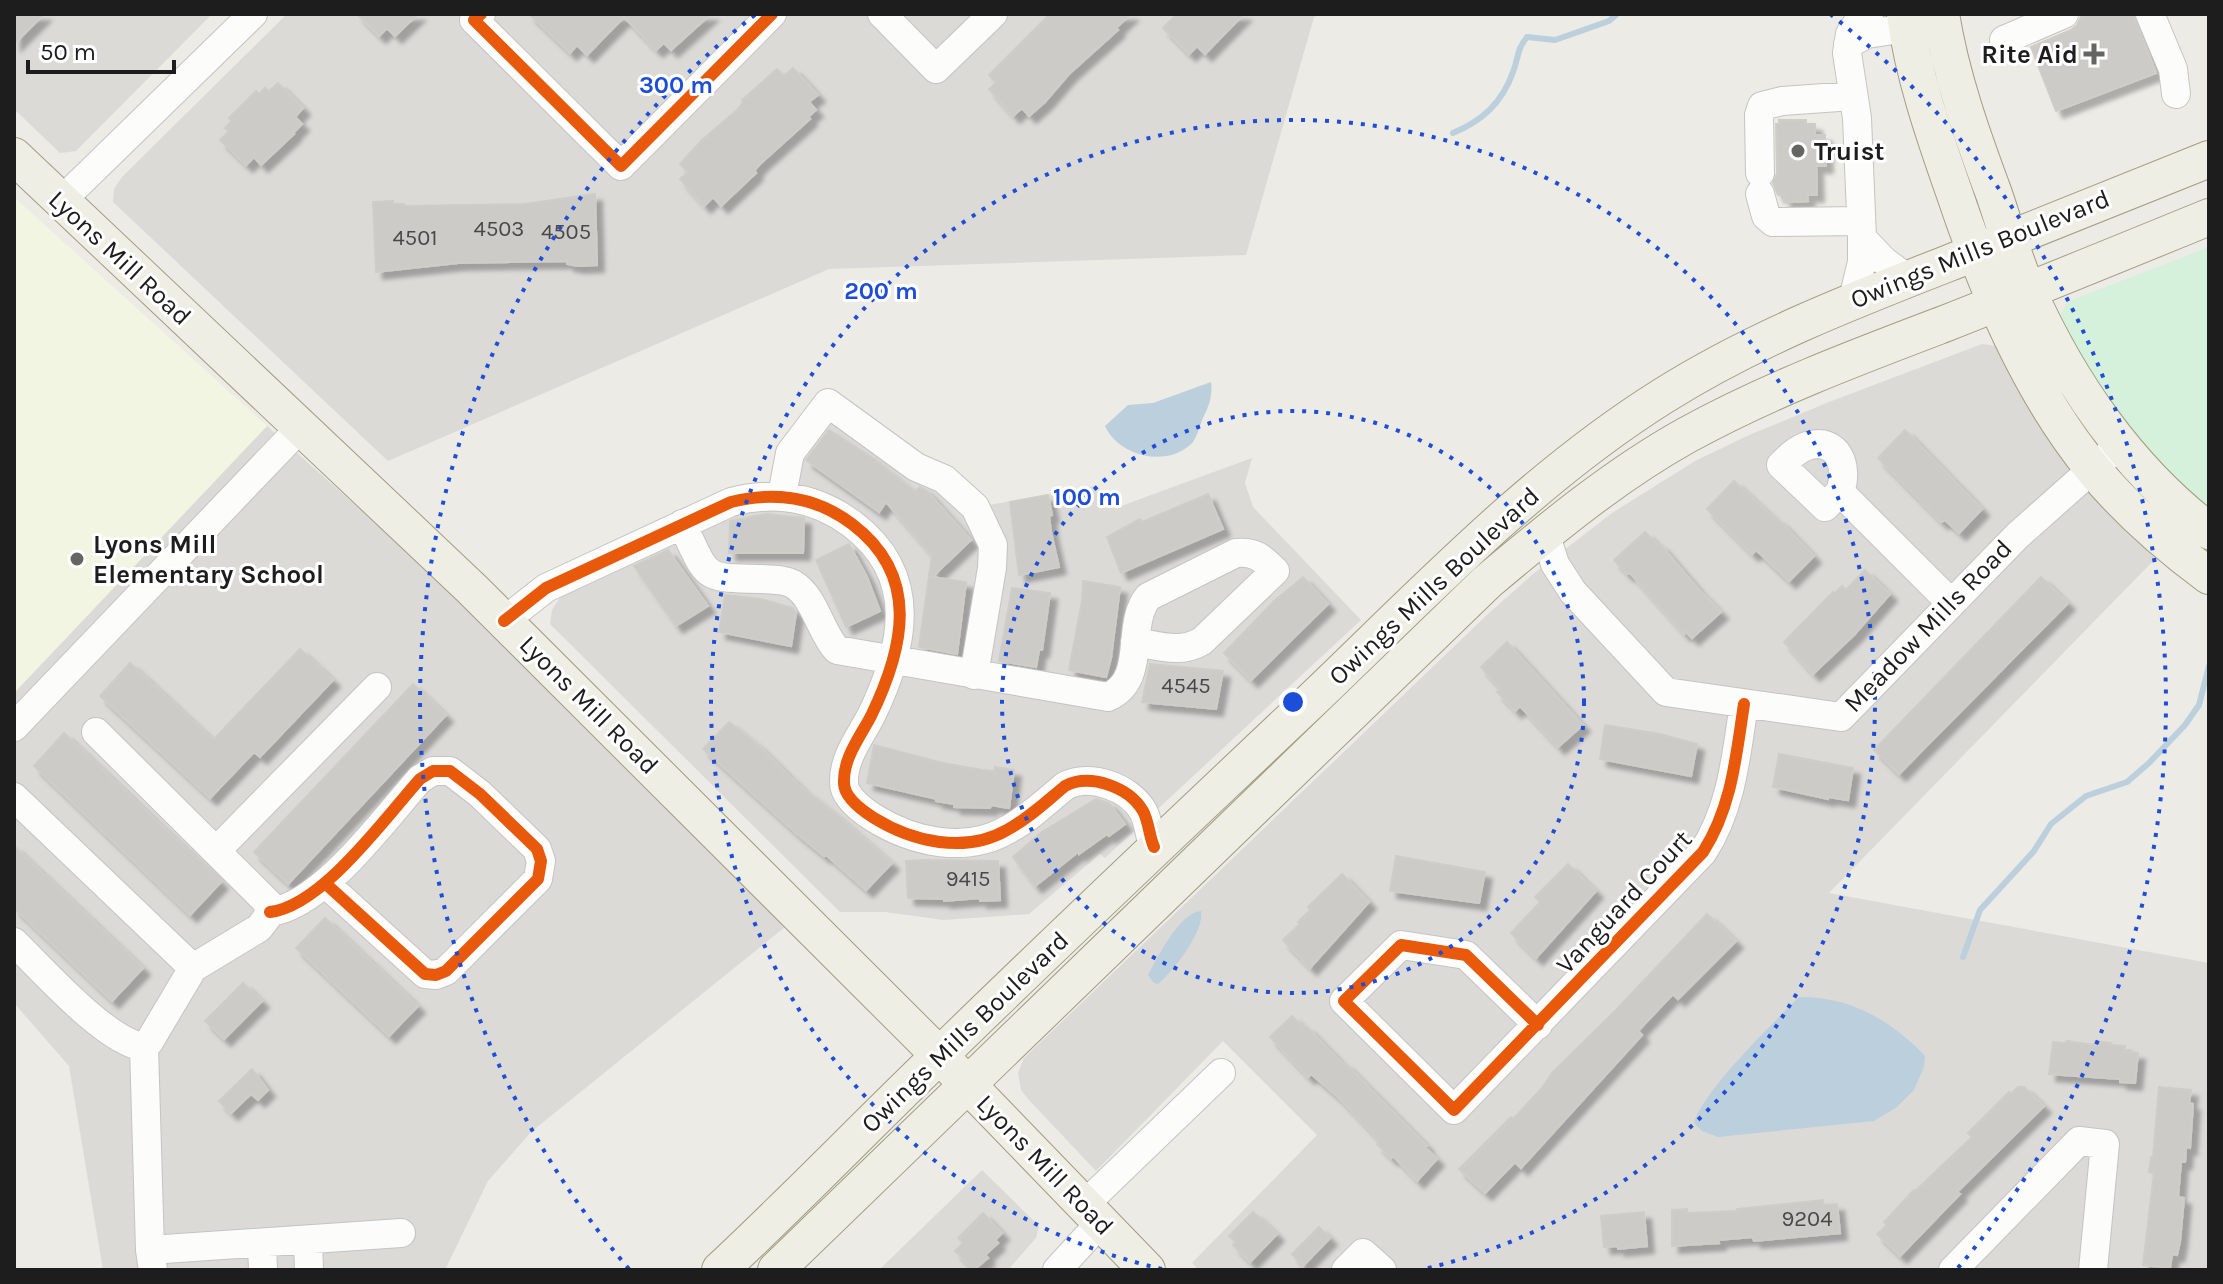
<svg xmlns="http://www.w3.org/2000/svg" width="2223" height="1284" font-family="Karla,sans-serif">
	<defs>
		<filter id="shadow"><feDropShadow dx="7" dy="7" stdDeviation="2" flood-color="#0004"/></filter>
	</defs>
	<rect width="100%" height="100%" fill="#ecebe6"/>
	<path fill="#dbdad7" d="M14,14H212L76,151L60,153L14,109Z
		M287,14H1323L1314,17L1246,255L829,269L388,461L113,202L114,189L122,177Z
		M1982,344L1997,346L2121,524L2156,558L1829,893L2209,963V1270H1199L1192,1263L1317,1135L1223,1041L1096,1171L1029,1100L1021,1090L1018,1073L1024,1058L1488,614L1533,574L1612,513L1695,461L1747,436L1829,402Z
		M829,420L967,509L1095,486L1121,506L1252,458L1245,483L1253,507L1361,620L1105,858L1100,854L1029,914L944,920L885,912H840L550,624L552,610L566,588L758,503Z
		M267,426L441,582L630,766L785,927L531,1132L488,1181L445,1270H103L69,1066L14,1003V693Z
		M982,1170L1039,1226L1036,1238L1008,1270H879Z"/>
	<path fill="#f2f5e2" d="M14,197L267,426L14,693Z"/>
	<path fill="#d5f1db" d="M2209,247V506L2204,512L2157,471L2052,333L2067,302Z"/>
	<path fill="#bccfdd" d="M1211,382C1213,395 1209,406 1203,418C1199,426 1197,440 1190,445C1164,468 1118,455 1105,426L1128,405L1153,403Z
		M1201,911C1205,931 1173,971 1158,984L1154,983L1148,975C1158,957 1179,913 1201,911Z
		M1799,997C1849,996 1891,1020 1925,1056L1924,1067L1914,1090L1897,1107L1874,1121L1718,1137L1702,1131L1694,1123C1702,1092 1774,1022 1799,997Z"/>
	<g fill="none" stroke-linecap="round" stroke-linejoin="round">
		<path stroke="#bccfdd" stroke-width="6" d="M1453,133C1482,121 1502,103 1513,72C1519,57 1516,51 1527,37L1555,40L1609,21L1617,14
			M1963,957L1980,910L2034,851L2051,824L2086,796L2127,782L2149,763L2185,725L2199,705L2209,666"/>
	</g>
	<path fill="#cdcbc7" stroke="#cfcdc8" stroke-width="2" filter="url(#shadow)" d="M14,14H44L14,44Z
		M357,14H418L395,36L387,28L379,36Z
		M529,14H711L671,50L664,43L656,50L624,17L587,55L577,45L570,53Z
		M1050,14H1131L1116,28L1118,30L1069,74L1045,102L1029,116L1022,108L1013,116L989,89L996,83L989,75Z
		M1177,14H1244L1205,54L1197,46L1189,54L1163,28Z
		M2088,14H2133L2156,73L2056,111L2031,47L2071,30L2077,25L2081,17Z
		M793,68L818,95L809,102L816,110L808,117L810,119L760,164L754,171L756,173L721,206L713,197L704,206L680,179L688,172L680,164L702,140L737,110L743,102L742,100L768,77L777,69L784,76Z
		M278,83L303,108L295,117L302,124L293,133L294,134L261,165L254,157L246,165L220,140L229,131L225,128L232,121L229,118L256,91L259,94L265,88L269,91Z
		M1779,120H1806V124H1815V135H1825L1826,166H1816L1817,195H1807L1808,201L1784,202V195H1778L1773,183L1777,173L1776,124H1779Z
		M595,194L597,265L578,266L567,264V261L458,263L376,272L373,202L393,201V204H404V206L525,204Z
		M829,430L871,457L915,492L920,487L926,490L971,540L932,577L966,582L957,654L919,647L932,555L886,502L879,512L806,460Z
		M1905,430L1982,509L1959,533L1945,520L1941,522L1878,458Z
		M1734,481L1774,518L1780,521L1814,556L1789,581L1756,550L1752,554L1707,509Z
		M1208,494L1223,529L1121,573L1107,537L1140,519L1142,522Z
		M1048,495L1052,515L1049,516L1051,532L1059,567L1019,575L1010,502Z
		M766,514L804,518L803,553H729L730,521Z
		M1645,532L1658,545L1660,544L1700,591L1721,612L1692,638L1686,632L1684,634L1630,573L1627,574L1614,560Z
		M849,544L867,577L880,611L846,627L816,560Z
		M668,550L708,606L676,626L634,566Z
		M1865,570L1890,594L1854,635L1813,674L1784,642L1833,592L1835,593L1842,586L1846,590Z
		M1303,577L1328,604L1251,680L1224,653L1274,601Z
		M2041,577L2068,603L1899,774L1874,750Z
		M1083,581L1120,587L1111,658L1106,677L1069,670L1082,601Z
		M1012,588L1050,593L1042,650H1039L1036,667L999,661Z
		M725,595L761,599L793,608L796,613L791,646L719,632Z
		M1507,642L1583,725L1558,747L1520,706L1515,711L1497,692L1501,689L1481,667Z
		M300,649L333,680L260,757L254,752L210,798L100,696L130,663L213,740Z
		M1150,664L1223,671L1216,709L1142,702Z
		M413,684L446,715L288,884L254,852Z
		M729,722L758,745L808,794L809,793L837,815L892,863L866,890L826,855L824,856L797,834L703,749Z
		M1605,725L1660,734L1697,744L1691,776L1600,759Z
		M64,733L221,882L190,915L34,766Z
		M874,745L943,763L982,770L995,771V767L1014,770L1009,808L991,805L990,808L954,807V804L936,801L937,799L867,783Z
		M1779,754L1853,768L1848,800L1828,797V799L1773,787Z
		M1096,799L1109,803L1125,824L1109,836L1107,834L1079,854L1078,852L1035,886L1013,857L1042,832Z
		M14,846L143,968L112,1001L14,908Z
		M1396,856L1485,872L1479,903L1390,891Z
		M927,860L998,861L1000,900L980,901V898L944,901V899L908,898L906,861Z
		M1568,864L1596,891L1536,958L1511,933L1540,902L1535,897Z
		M1342,874L1369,902L1310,968L1283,940L1300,924L1298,922L1310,910L1308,907Z
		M1707,914L1736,941L1678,999L1673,994L1638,1031L1642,1035L1521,1168L1515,1162L1485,1193L1459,1169L1511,1117L1513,1119L1542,1088L1552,1073L1616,1010Z
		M325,918L418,1006L389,1036L296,948Z
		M243,983L262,1001L224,1039L205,1021Z
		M1292,1016L1304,1028L1306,1026L1344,1065L1345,1063L1427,1146L1425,1147L1437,1159L1417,1181L1393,1156L1391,1158L1377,1144L1380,1141L1338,1097L1311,1074L1308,1077L1270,1037Z
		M2067,1041L2095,1045V1041L2111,1043L2110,1045L2125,1046L2124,1052L2138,1053L2135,1083L2120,1082V1079L2049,1074L2053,1042L2066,1043Z
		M252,1069L268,1090L258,1100L251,1094L231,1113L219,1101Z
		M2018,1087H2024L2044,1106L1957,1192L1960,1194L1900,1256L1877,1234L1887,1225L1884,1222L1914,1190L1915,1191L1972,1137L1968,1133L2009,1092L2011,1094Z
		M2159,1087L2191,1090L2189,1103L2193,1104L2190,1148L2186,1147L2185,1162H2181L2178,1197L2184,1198L2180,1241L2177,1255L2172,1254L2170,1268L2143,1265L2154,1173L2149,1172L2151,1157H2153Z
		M1823,1200V1205L1837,1204L1840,1233L1754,1241L1753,1237L1718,1240L1719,1243L1672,1246V1210L1687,1209V1213L1738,1211L1737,1209Z
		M1253,1212L1277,1234L1250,1262L1233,1245L1236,1242L1229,1236Z
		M1644,1212L1647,1246L1618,1249V1246L1604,1247L1601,1216Z
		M983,1213L1002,1233L995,1240L998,1243L985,1255L988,1258L974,1270L955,1251L963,1243L958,1238Z
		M1319,1227L1330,1238L1303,1266L1292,1254Z"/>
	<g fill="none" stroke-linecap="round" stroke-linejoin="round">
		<g stroke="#c4c4c2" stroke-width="30">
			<path id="minor" d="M481,14L474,20L621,166L772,14
				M882,14L936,69L993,14
				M2150,14L2173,69L2176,94
				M2004,40L2064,14
				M1848,44L1867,34L1907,28
				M1760,173L1759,115L1762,106L1782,101L1853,96
				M1760,194L1766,216L1773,222L1860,221
				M60,202L253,14
				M1862,238L1884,261L1907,278
				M1853,299L1862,262V238L1857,118L1847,53L1850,34L1856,25L1869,14
				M1840,492L1825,507L1781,465C1788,458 1797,449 1807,446C1839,436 1849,468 1840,492L1950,602
				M782,495L790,453L828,403L916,467L944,479L975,507L993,545L992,568L974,675
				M682,524C709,579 700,578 762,579C772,580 784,579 793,584C815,597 820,632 837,650L1108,697C1148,679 1125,626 1148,597L1236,553C1255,551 1262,558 1275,571L1202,641C1181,654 1159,646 1135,642
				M1545,533L1555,564L1573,592L1666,692L1841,717L2017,536L2107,456
				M504,621L546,588L731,502C775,491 815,496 852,524C921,576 904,648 871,716C860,737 843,758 844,783C844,797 863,811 874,818C913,842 965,854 1007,830C1028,819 1047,801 1065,786C1090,773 1129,787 1143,811C1149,822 1149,836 1154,847
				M14,727L300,428
				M14,797L193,968L259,928L266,919L271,906L96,732
				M216,851L377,687
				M270,912C322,906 385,818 420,779L433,771H450L480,794L537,849L541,861L538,879L446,971L436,975L425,974L326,884
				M14,942C43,970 106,1042 144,1047L149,1042L193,968
				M1538,1025L1466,955L1401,945L1344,1001L1454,1110L1703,852C1732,807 1736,756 1744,704
				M144,1047L150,1250L153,1270
				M1083,1206L1221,1073
				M308,1240L309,1270
				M262,1243L263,1270
				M150,1250L401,1233
				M1057,1270L1100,1223
				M1346,1270L1363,1253L1382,1270
				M1953,1270L2079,1141L2105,1144L2093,1270"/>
		</g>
		<g stroke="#a19d84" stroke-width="38">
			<path id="major" d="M1905,14C1913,74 1933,132 1953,189C1986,287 2027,388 2093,469C2127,510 2167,545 2209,576
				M1941,14C1951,76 1972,135 1994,194C2005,226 2014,260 2028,291C2069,383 2129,470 2209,531
				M14,156L472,589L939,1055L1147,1270
				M720,1270C796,1199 868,1124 943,1052C1065,933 1189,816 1313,699C1424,593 1532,478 1663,396C1760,335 1865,296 1972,254C2051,222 2130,190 2209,159
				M776,1270L1487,582C1550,529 1615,475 1687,435C1769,390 1857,357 1944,324C2033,289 2121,253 2209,217"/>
		</g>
		<use href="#minor" stroke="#fcfcfb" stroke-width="28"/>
		<use href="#major" stroke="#efeee4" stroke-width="36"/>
		<g stroke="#fff" stroke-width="17">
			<path id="cycleway" d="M481,14L474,20L621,166L772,14
				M504,621L546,588L731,502C775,491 815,496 852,524C921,576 904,648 871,716C860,737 843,758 844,783C844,797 863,811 874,818C913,842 965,854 1007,830C1028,819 1047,801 1065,786C1090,773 1129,787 1143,811C1149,822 1149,836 1154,847
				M270,912C322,906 385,818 420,779L433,771H450L480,794L537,849L541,861L538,879L446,971L436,975L425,974L326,884
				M1538,1025L1466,955L1401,945L1344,1001L1454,1110L1703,852C1732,807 1736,756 1744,704"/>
		</g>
		<use href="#cycleway" stroke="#e8590c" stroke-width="12"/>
	</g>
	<g fill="none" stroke="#1d4ed8" stroke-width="4" stroke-dasharray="4 8">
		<circle cx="1293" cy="702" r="291"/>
		<path d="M1162 1269A582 582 0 1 1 1424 1269"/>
		<path d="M629 1269A873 873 0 0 1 756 14M1830 14A873 873 0 0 1 1957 1269"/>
	</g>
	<g fill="#656563" stroke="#fff" stroke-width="3">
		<path d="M2090 42h8v8h8v8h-8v8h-8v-8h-8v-8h8z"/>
		<circle cx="1798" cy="151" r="8"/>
		<circle cx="77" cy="559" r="8"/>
	</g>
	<g text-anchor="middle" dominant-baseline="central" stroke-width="6" stroke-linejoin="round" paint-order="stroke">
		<g font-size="22" fill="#494848">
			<text x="499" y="229">4503</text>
			<text x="566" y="232">4505</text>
			<text x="415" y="238">4501</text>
			<text x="1186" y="686">4545</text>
			<text x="968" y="879">9415</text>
			<text x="1807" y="1219">9204</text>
		</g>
		<g font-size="26" font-weight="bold" fill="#1d1d1d" stroke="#fff" text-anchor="start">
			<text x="2078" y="54" text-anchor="end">Rite Aid</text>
			<text x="1814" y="151">Truist</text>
			<text x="93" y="544">Lyons Mill<tspan x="93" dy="30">Elementary School</tspan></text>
		</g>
		<g font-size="26" fill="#1d1d1d" stroke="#fff">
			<text transform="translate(1980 249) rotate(-22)">Owings Mills Boulevard</text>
			<text transform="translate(120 258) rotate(43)">Lyons Mill Road</text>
			<text transform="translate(1434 586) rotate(-43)">Owings Mills Boulevard</text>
			<text transform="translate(1928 626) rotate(-46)">Meadow Mills Road</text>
			<text transform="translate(589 705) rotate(45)">Lyons Mill Road</text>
			<text transform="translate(1624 902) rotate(-47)">Vanguard Court</text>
			<text transform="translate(965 1032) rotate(-44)">Owings Mills Boulevard</text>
			<text transform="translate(1045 1165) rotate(46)">Lyons Mill Road</text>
		</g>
	</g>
	<circle cx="1293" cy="702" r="12" fill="#1d4ed8" stroke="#fff" stroke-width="4"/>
	<g font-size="24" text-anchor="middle" font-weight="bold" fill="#1d4ed8" stroke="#fff" stroke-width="6" stroke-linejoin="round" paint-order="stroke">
		<text x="676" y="93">300 m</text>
		<text x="881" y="299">200 m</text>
		<text x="1087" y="505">100 m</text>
	</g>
	<rect width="2223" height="1284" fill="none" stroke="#1d1d1d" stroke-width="32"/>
	<path d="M28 60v12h146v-12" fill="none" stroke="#1d1d1d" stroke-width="4"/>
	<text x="40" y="60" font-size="24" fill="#1d1d1d" stroke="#ffffff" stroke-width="6" paint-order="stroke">50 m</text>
</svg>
